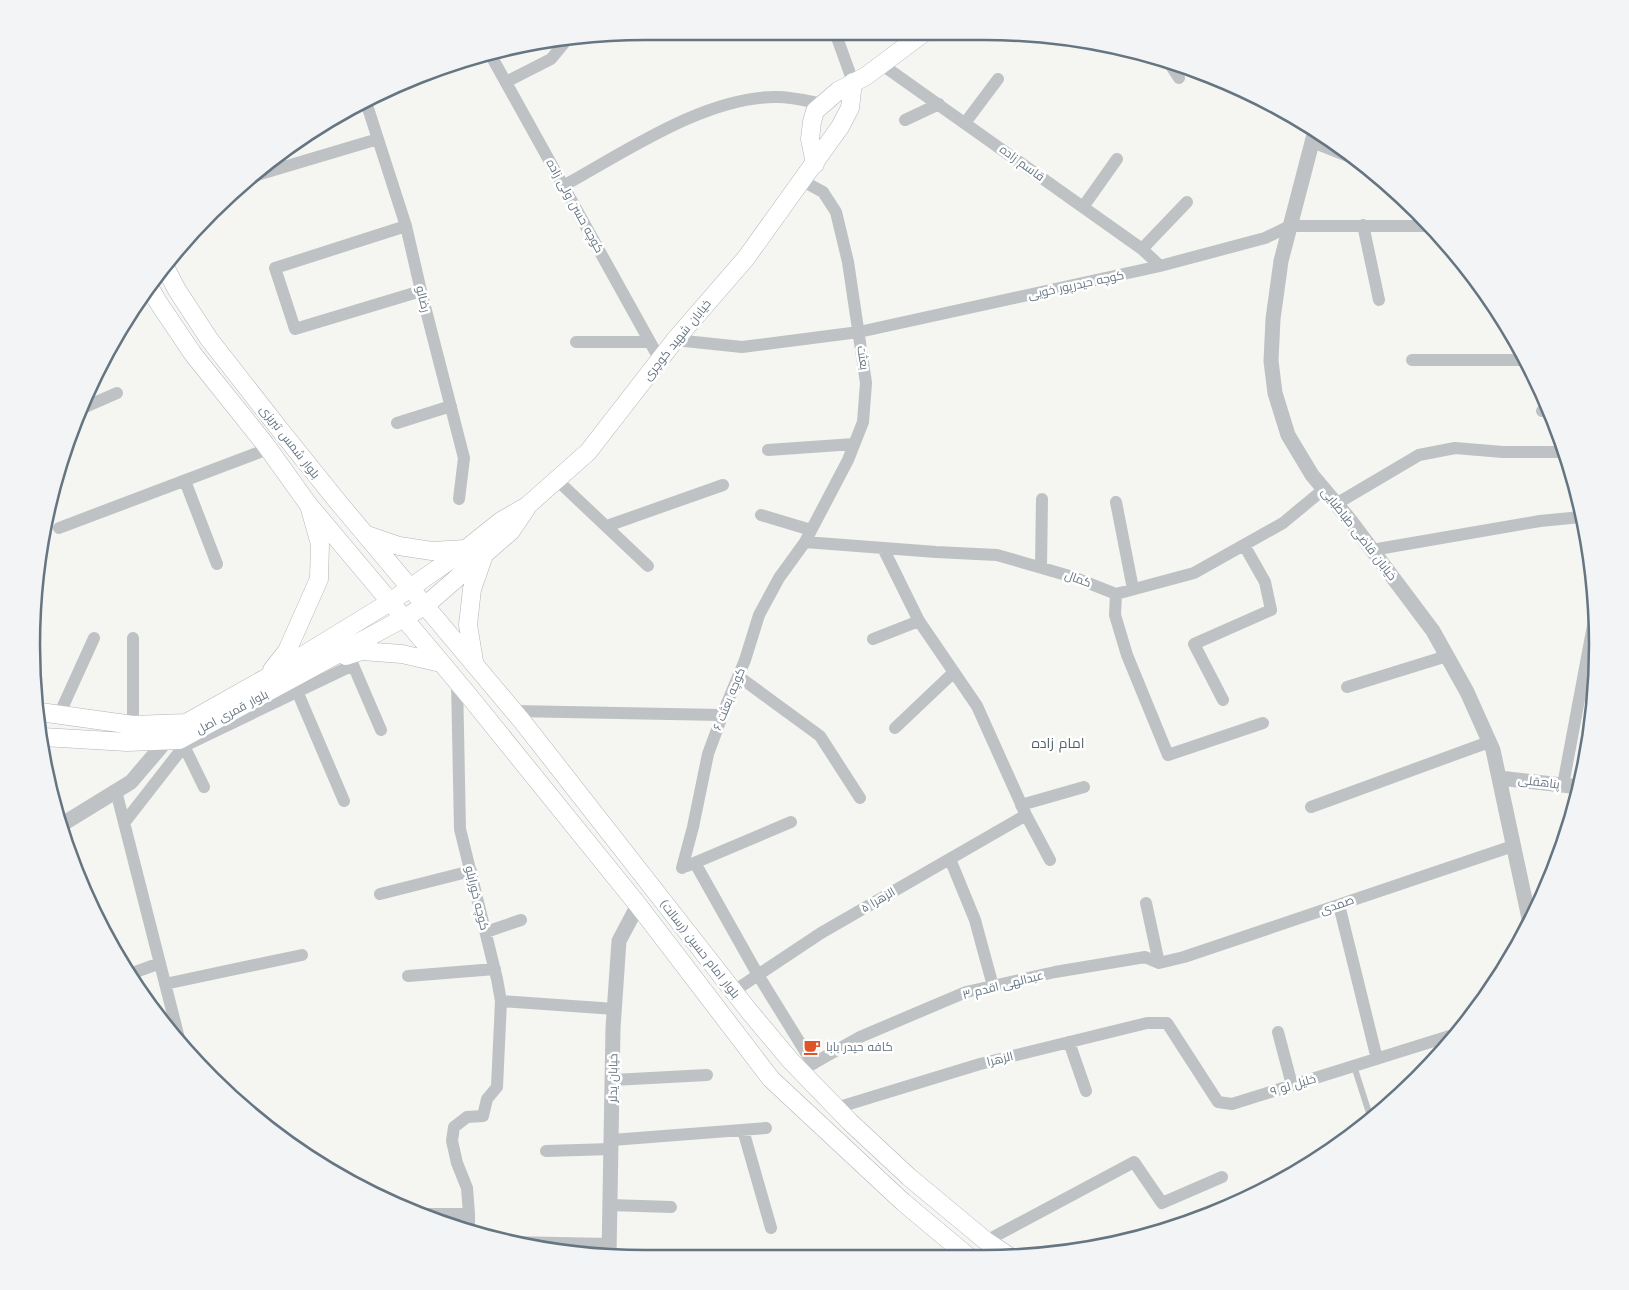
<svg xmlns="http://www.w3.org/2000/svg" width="1629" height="1290" font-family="'Work Sans',Cairo,sans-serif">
	<rect width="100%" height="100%" fill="#f5f5f1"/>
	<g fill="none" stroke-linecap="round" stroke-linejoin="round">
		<g stroke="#b0b6ba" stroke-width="19">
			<path id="secondary" d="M815,164L810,139L812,122L815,111L838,91L866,76L925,32
				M166,269L177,290L209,339L281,431L338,502L522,721L749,1011L790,1060L850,1122L909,1177L986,1241L1010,1257
				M151,290L158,302L193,354L265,444L308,504L465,691L638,905L771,1079L903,1202L970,1258
				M367,535L399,546L432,551L465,549
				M346,656L362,651L402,654L441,663
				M474,661L468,625L472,589L484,555
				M272,670L287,651L319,579L320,544L310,509
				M40,712L133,725L186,723L266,678L390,602L466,549L501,521L527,506L588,452L675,340L746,258L840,127L850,108L853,82
				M43,737L127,742L179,740L404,618L426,605L511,531L526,509"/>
		</g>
		<path stroke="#bec2c5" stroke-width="6" d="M1354,1066L1371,1119"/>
		<path stroke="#bec2c5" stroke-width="12" d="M835,32L853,82
			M489,52L660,360
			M1168,61L1179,78
			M881,64L1142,249L1160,266
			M506,82L551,59L565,42
			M366,102L406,226L421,291L464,458L459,499
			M905,120L939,104
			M965,123L998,79
			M1312,142L1355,159
			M257,175L378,139
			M563,186C625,152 706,96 777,97C792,97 808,101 823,104
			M1083,207L1117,159
			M1363,225L1379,300
			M406,226L275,268L295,329L421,291
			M1142,249L1187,202
			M675,340L742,347L859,332L1160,266L1265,238L1290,226H1428
			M576,342H650
			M1412,360H1526
			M85,407L117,393
			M1542,411L1548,410
			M397,423L451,406
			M768,450L854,444
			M556,479L648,566
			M185,481L217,564
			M1116,502L1133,589
			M1336,504L1419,455L1455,448L1503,452H1566
			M761,515L811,530
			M607,526L723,485
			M59,528L268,449
			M805,542L936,552L997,555L1073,577L1116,594L1194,573L1283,523L1324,489
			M883,548L919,621L977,706L1026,815L1050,860
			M1372,550L1540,521L1581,517
			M1041,567L1042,499
			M1116,594L1115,615L1127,655L1168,755L1263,723
			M35,615L36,612
			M873,639L919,621
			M738,676L820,736L860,798
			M457,681L460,829L497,979L501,1001L615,1009
			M1347,687L1447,656
			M297,691L344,801
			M1223,700L1194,644L1271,610L1265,582L1244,545
			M514,711L722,715
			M59,715L94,638
			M133,725V638
			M895,728L954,672
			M184,746L204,787
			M1563,785L1594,620
			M116,791L181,1046
			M1021,805L1084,787
			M1311,807L1489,742
			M124,823L184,746L353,665L381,730
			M950,859L975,920L993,986
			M695,863L758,975L813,1064
			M687,866L791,822
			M682,868L693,827L708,754L725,708L745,660L759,615L779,578L805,542L848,460L863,422L866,383L848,262L836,212L823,192L801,180
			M380,894L471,871
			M1146,903L1159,963
			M1339,905L1377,1059
			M486,932L521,920
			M1159,963L1184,957L1513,846
			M130,974L160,963
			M408,976L495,969
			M165,984L302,955
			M734,991L821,933L1026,815
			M1278,1032L1292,1085
			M1069,1042L1086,1091
			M800,1071L860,1037L966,992L1055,972L1145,957L1159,963
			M613,1080L707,1075
			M836,1108L980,1064L1147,1023H1167L1218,1102L1232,1104L1456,1034
			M743,1130L771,1228
			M612,1140L766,1128
			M546,1151L611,1149
			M610,1205L671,1207
			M416,1214H469V1230
			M469,1214L467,1188L457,1163L452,1141L454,1127L467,1117L483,1116L487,1099L497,1087L501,1001
			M986,1241L1134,1162L1162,1203L1222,1177
			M509,1242L609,1244"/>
		<path stroke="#bec2c5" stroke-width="15" d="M1315,131L1281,261L1273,319L1271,361L1275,393L1288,435L1312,475L1349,519L1433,631L1467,692L1493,750L1530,923
			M1499,778L1580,787
			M61,825L131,782L166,741
			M609,1255L613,1028L619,941L638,905"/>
		<use href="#secondary" stroke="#fff" stroke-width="18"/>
	</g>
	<defs>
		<g id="cafe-bare" transform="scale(1.35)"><path d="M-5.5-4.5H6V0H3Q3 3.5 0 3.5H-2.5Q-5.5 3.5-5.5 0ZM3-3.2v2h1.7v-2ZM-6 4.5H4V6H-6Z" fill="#df5427" stroke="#fff" stroke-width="2.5" paint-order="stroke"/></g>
	</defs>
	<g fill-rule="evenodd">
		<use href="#cafe-bare" x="812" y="1047"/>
	</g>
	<g text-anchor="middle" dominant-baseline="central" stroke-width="5" stroke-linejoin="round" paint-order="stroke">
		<g font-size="12" fill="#657582" stroke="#fff">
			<text transform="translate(1022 163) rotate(36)">قاسم زاده</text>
			<text transform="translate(575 206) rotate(61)">کوچه حسن ولی زاده</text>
			<text transform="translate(1076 285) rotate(-12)">کوچه حیدرپور خویی</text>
			<text transform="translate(423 299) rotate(76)">رضالو</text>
			<text transform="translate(677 340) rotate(-51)">خیابان شهید کوچری</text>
			<text transform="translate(863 358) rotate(82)">بعثت</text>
			<text transform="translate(290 442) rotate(52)">بلوار شمس تبریزی</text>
			<text transform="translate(1359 534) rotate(52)">خیابان قاضی طباطبایی</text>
			<text transform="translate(1078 579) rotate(20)">کمال</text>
			<text transform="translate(729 699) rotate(-68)">کوچه بعثت ۶</text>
			<text transform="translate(232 712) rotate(-28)">بلوار قمری اصل</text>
			<text transform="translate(1539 782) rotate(7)">پناهقلی</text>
			<text transform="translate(477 898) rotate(76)">کوچه خورابلو</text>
			<text transform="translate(878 900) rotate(-30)">الزهرا ۵</text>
			<text transform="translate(1337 905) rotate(-19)">صمدی</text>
			<text transform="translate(700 949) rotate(52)">بلوار امام حسین (رسالت)</text>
			<text transform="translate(1003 985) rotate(-14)">عبدالهی اقدم ۳</text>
			<text transform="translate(1000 1059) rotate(-14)">الزهرا</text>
			<text transform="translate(613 1078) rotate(-89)">خیابان یدلر</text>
			<text transform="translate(1293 1085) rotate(-17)">خلیل لو ۹</text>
		</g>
		<g font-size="12" fill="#657582" stroke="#fff" text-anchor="start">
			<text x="826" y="1047">کافه حیدر بابا</text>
		</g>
		<g font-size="14" fill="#525e67" stroke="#fff">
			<text x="1058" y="743">امام زاده</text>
		</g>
	</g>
	<path d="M0 0H1629V1290H0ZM645 40H984A605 605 0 0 1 1589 645V645A605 605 0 0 1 984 1250H645A605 605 0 0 1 40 645V645A605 605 0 0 1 645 40Z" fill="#f3f4f5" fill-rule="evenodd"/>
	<path fill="none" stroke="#657582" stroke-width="2.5" d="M645 40H984A605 605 0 0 1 1589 645V645A605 605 0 0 1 984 1250H645A605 605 0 0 1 40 645V645A605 605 0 0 1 645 40Z"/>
</svg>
